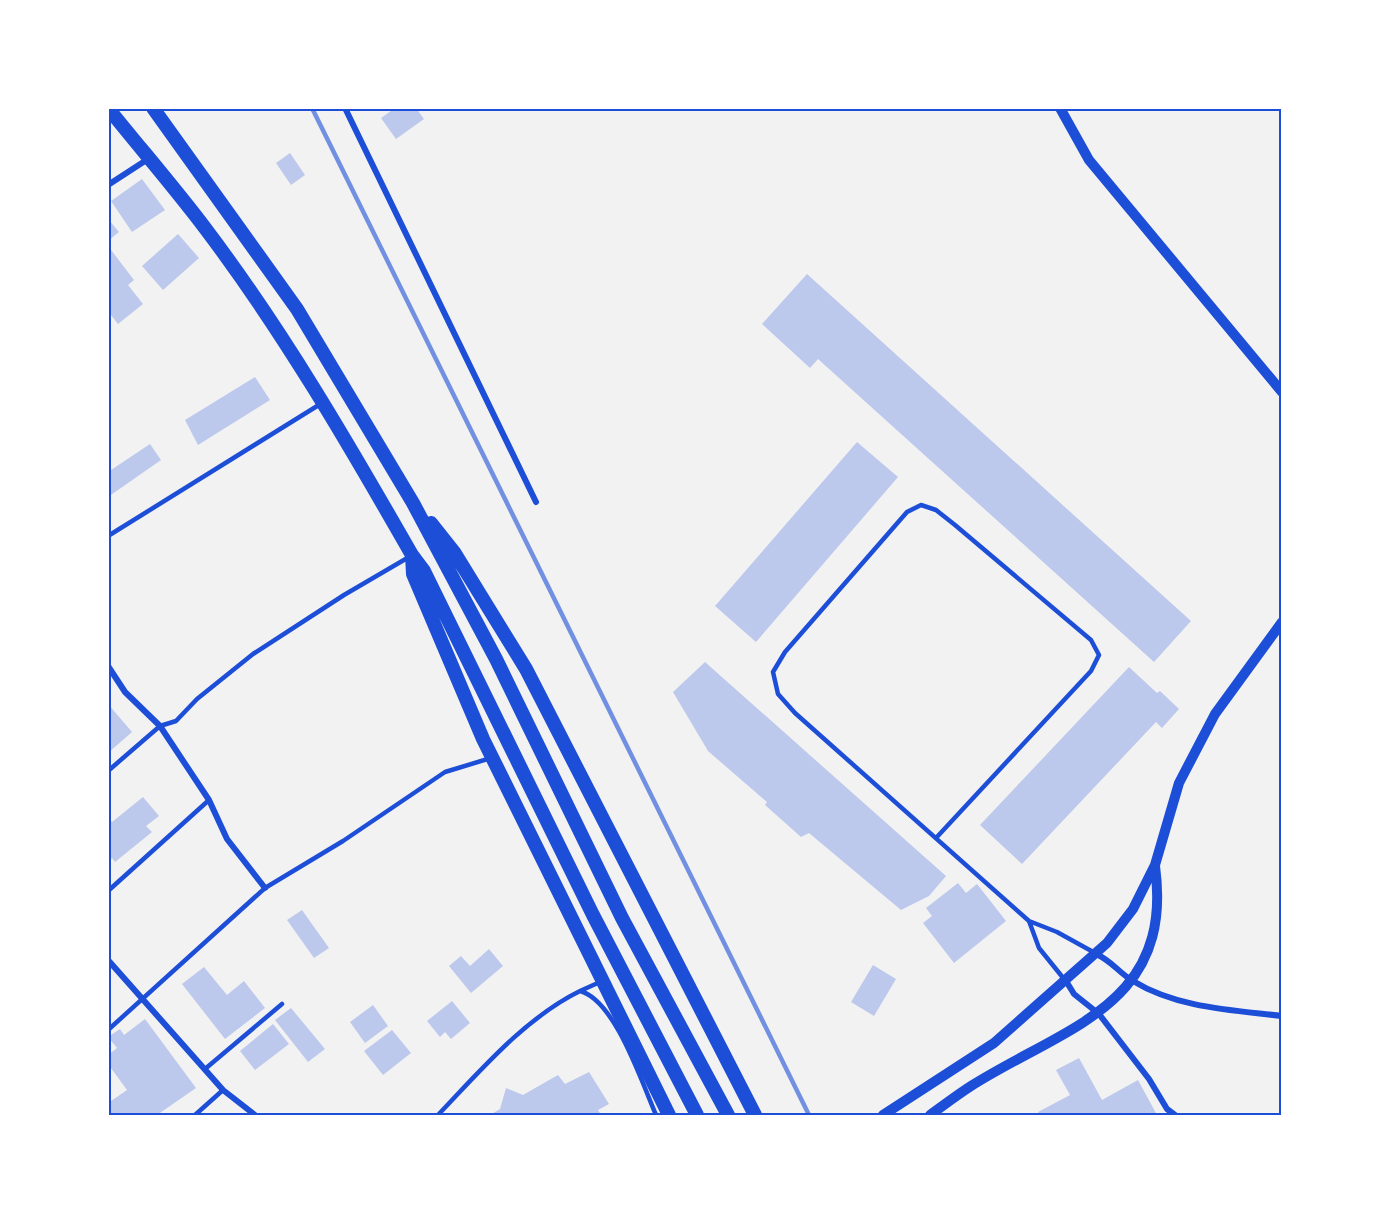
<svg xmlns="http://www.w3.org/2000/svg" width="1390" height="1223" font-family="Lato,sans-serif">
	<rect width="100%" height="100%" fill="#f2f2f2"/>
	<path fill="#bdc9ec" d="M395,108H416L424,119L396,139L381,118Z
		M290,153L305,175L291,185L276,163Z
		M142,179L165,210L132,232L111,201Z
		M108,219L119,232L108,241Z
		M178,234L199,258L163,290L142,266Z
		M108,246L134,280L128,285L143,304L118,324L108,311Z
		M807,274L1191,621L1154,662L818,359L810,368L762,324Z
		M255,377L270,400L198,445L185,420Z
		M857,442L898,477L756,642L715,606Z
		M150,444L161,460L108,497V472Z
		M705,662L946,876L929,896L901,910L809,833L801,837L765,805L767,802L708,751L673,692Z
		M1129,667L1157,693L1160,691L1179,709L1162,728L1156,722L1022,864L980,825Z
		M108,704L132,732L108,753Z
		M143,797L159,816L146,826L152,832L115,862L112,858L108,861V817L112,822Z
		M958,883L966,893L977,884L1006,921L954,963L923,923L932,916L926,908Z
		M302,910L329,948L314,958L287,920Z
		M489,949L503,966L471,993L449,966L461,956L470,966Z
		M873,965L896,979L874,1016L851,1002Z
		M204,967L227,995L244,981L265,1008L225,1039L182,984Z
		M452,1001L470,1023L451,1039L445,1032L440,1037L427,1021Z
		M373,1005L388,1026L365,1043L350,1022Z
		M291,1008L325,1049L308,1062L275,1020Z
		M145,1019L196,1088L157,1115H108V1097L111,1101L127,1090L108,1064V1055L117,1048L108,1037L120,1029L124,1035Z
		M273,1024L289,1044L255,1070L240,1051Z
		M392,1030L411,1053L383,1075L364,1051Z
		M1079,1058L1102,1100L1138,1080L1157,1115H1040L1038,1112L1070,1095L1056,1070Z
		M589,1072L609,1104L598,1110L601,1115H490L500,1109L506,1088L523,1095L558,1075L565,1084Z"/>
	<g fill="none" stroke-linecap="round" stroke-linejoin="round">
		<path stroke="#1d4ed8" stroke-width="4.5" d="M108,536L322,403
			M108,771L160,726L176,721L197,699L253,654L344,595L409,557
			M936,838L1091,671L1099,655L1091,640L955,525L936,510L921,505L907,512L785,652L773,672L778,694L795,713L1029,921L1057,932L1095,953
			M108,891L209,800
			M1029,921L1039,948L1064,979
			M580,991L600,982
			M108,1030L265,888L343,841L445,772L491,758
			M205,1069L282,1004
			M195,1115L223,1090
			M438,1115C480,1071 525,1018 580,991C615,1000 642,1083 656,1115"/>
		<path stroke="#1d4ed8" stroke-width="6" d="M345,108L536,502
			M108,185L148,159
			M108,666L125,692L160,726L209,800L227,839L265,888
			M1096,954C1112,961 1119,973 1133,981C1177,1008 1232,1010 1282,1016
			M108,960L223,1090L255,1115
			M1066,981L1074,994L1099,1014L1149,1079L1167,1109L1175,1115"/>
		<path stroke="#1d4ed8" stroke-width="10" d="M1060,108L1089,160L1282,392
			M883,1115L994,1043L1107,943L1133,909L1155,865L1179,783L1215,714L1282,622
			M930,1115C944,1105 957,1095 971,1086C1066,1026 1174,1006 1155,866"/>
		<path stroke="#1d4ed8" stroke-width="14" d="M108,108C140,148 174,187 205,228C283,331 348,443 412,555L424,571L593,915L697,1115
			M153,108L297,309L413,503L496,659L622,918L728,1115
			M431,523L454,552L526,669L755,1115
			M412,555L413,574L483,739L669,1115"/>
		<path stroke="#7290e2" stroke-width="4.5" d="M312,108L809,1115"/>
	</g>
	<rect width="1390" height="1223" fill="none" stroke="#ffffff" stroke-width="219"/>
	<rect x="110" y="110" width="1170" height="1004" fill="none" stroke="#1d4ed8" stroke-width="2"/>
</svg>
